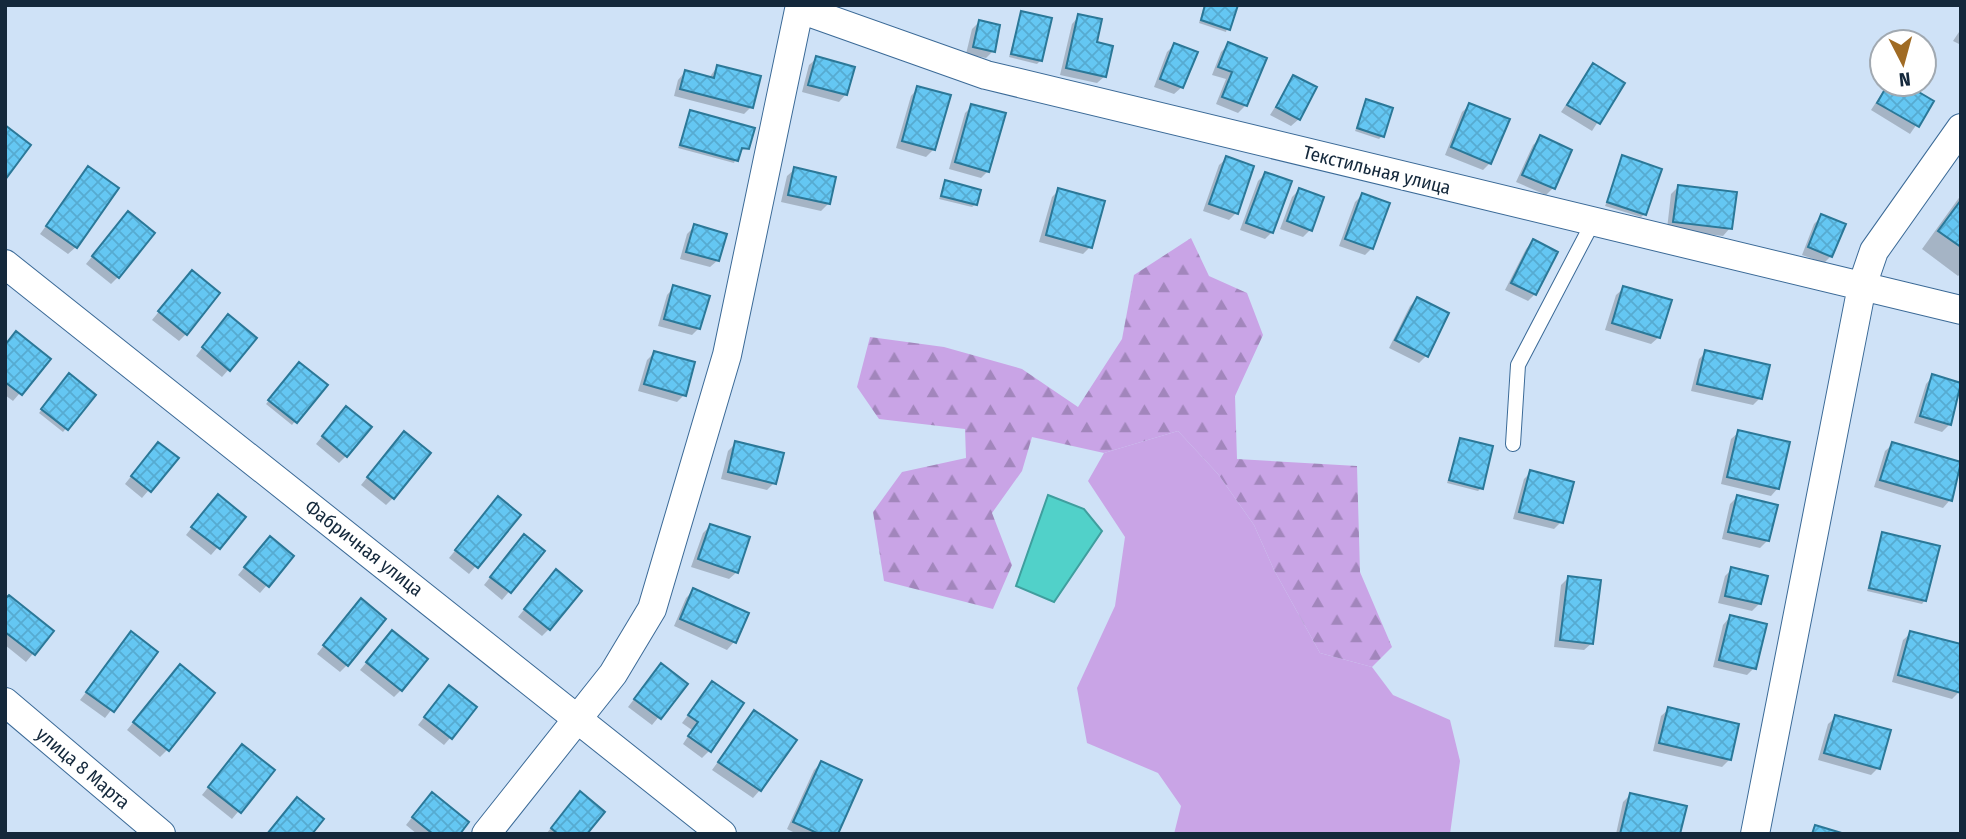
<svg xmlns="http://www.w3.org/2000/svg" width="1966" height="839" font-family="'Fira Sans Condensed',sans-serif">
	<defs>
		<pattern id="forest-firs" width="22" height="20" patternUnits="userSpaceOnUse" patternTransform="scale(1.75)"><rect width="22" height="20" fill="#c9a4e6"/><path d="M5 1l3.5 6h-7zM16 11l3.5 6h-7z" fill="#a286bc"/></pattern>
		<pattern id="building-cross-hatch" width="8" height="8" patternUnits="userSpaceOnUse" patternTransform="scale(1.75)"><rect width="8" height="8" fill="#64c7f3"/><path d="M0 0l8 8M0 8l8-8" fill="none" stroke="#56abd1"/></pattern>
	</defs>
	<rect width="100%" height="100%" fill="#cfe2f7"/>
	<path fill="#c9a4e6" d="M1178,431L1218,474L1254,525L1274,570L1320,653L1372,667L1393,695L1450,720L1460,761L1450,834H1174L1181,806L1158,773L1087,743L1077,688L1115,606L1125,537L1088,481L1104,453Z"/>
	<path fill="url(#forest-firs)" d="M1191,238L1209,276L1247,293L1263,335L1235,396L1237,459L1357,466L1360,572L1392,647L1372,667L1320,653L1274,570L1254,525L1218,474L1178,431L1104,453L1032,437L1022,471L992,513L1012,565L993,609L884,581L873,512L902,472L966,458L965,429L879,419L857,387L870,337L944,347L1022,369L1078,407L1122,339L1134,275Z"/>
	<path fill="#51d1c9" stroke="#3f9e9e" stroke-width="2" d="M1048,495L1084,509L1102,531L1054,602L1016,586Z"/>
	<path fill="#0003" d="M1204,5H1234L1226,32L1199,23Z
		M1021,13L1041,60L1037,64L1009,57Z
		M1079,16L1095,43L1105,76L1097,83L1060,75L1072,24Z
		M979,22L993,51L986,58L966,54L972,29Z
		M1961,29V45L1953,41Z
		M1229,44L1246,105L1238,113L1216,104L1226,79L1212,75L1221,52Z
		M1174,45L1182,87L1174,94L1154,87L1167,52Z
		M817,58L846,94L839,102L802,92L809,65Z
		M1593,65L1623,83L1592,131L1561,112Z
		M717,67L751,107L744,114L674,96L678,80L685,72L709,78Z
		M1294,77L1299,119L1291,126L1270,115Z
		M1888,84H1902L1932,102L1910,134L1871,110Z
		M918,88L934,149L926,157L896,148L911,96Z
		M1367,101L1382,136L1379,139L1355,131Z
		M1470,105L1490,163L1483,170L1445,155L1462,112Z
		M972,106L988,171L981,178L949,169L965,113Z
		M691,112L747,149L740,150L734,163L678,148Z
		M1541,138L1553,188L1546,195L1516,182L1533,145Z
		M1623,157L1645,214L1641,217L1605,206Z
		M1227,158L1236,213L1229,220L1203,211L1219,165Z
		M88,169L76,247L68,254L40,234Z
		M795,169L828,204L821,211L781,202L787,176Z
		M1265,174L1272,232L1265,239L1240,230L1258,181Z
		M946,182L976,204L972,207L939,199Z
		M1678,187L1730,228L1723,236L1667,229L1671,194Z
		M1059,190L1090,247L1083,254L1039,242L1052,197Z
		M1299,190L1310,230L1303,237L1280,229L1292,197Z
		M1362,195L1372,248L1365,255L1339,246L1355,202Z
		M1961,195V273L1958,276L1922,249Z
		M1822,216L1831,256L1824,263L1802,255L1814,224Z
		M121,221L118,277L111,284L86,264Z
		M695,226L718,260L710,267L680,259L687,234Z
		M1533,241L1535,294L1528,301L1505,290L1526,249Z
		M185,280L186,334L179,341L152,320Z
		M674,287L699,328L692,335L658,326L667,295Z
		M1624,288L1659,337L1651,344L1605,330L1616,295Z
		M1417,299L1426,356L1419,363L1389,348L1410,306Z
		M221,324L229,369L222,377L196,356Z
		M5,346L49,359L13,401L5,395Z
		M1706,352L1760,398L1753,405L1691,391L1699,359Z
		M654,353L684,395L677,402L638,391L647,360Z
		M296,368L325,385L292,425L266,404Z
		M1933,376L1961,385L1949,425L1942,432L1914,423L1926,384Z
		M66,379L94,395L63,432L39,413Z
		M339,416L346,456L339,463L316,444Z
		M1739,432L1778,488L1771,496L1721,484L1731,439Z
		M1460,440L1481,488L1478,491L1447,483Z
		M397,441L393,498L386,505L361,485Z
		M736,443L774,483L767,490L721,479L728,451Z
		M1893,444L1961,464L1950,500L1943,508L1874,487L1885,451Z
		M151,451L176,458L142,498L125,484Z
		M1531,472L1561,522L1554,529L1513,519L1524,479Z
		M1737,497L1767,541L1760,548L1722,539L1730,504Z
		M211,503L244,517L211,555L186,535Z
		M491,506L519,515L469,574L449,558Z
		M710,526L737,572L729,579L691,567L703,533Z
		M1883,534L1925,600L1922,604L1867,591Z
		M517,543L543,551L502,600L484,585Z
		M262,546L292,556L260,593L238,575Z
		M1732,569L1760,603L1752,611L1718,603L1725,576Z
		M1568,578L1592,643L1584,650L1554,647L1561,585Z
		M549,579V629L542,636L518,617Z
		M694,590L747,614L734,642L727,650L674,626L686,598Z
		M5,601L52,631L26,662L5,645Z
		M354,608L347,665L340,672L317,654Z
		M1730,617L1754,668L1747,675L1713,667L1723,625Z
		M1911,633L1959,692L1952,699L1892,682L1903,640Z
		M131,634L156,652L105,718L80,700Z
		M385,640L401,690L394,697L360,670Z
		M654,673L686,684L652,725L628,707Z
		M173,674L167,750L160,757L127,730Z
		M712,683L710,750L702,758L683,744L692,730L682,723Z
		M442,695L451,737L444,745L418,725Z
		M1669,709L1737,725L1729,760L1722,767L1653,751L1661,716Z
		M754,712L760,790L753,798L712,770Z
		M1836,717L1878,768L1871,775L1818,760L1828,724Z
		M235,754L272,771L232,819L202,795Z
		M821,763L836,834H797L787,829L814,770Z
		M1630,795L1678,834H1616L1623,802Z
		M425,801L458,834H417L406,825Z
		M573,801L585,834H546Z"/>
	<path fill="url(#building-cross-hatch)" stroke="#2b7898" stroke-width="2" d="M1205,5H1238L1230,30L1201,20Z
		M1021,11L1052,18L1042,61L1011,54Z
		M1078,14L1102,19L1097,42L1113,46L1106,77L1066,68Z
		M979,20L1000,25L995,52L973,47Z
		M1228,42L1267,58L1247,106L1222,97L1232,72L1218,67Z
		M1174,43L1198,52L1183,88L1160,79Z
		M816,56L855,67L847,95L808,85Z
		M1593,63L1625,83L1600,124L1567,105Z
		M717,65L761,76L753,108L680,89L685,70L714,78Z
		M1293,75L1317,87L1300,120L1276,107Z
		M1888,84H1905L1934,101L1919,127L1877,103Z
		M917,86L951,95L935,150L902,141Z
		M1366,99L1393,108L1384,137L1357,128Z
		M1469,103L1510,119L1491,164L1451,147Z
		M971,104L1006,113L989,172L955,162Z
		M690,110L755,128L749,149L742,148L738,161L680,145Z
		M5,125L31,145L5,180Z
		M1540,135L1572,150L1555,189L1522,175Z
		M1622,155L1662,169L1646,215L1607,202Z
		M1226,156L1254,166L1238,214L1209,204Z
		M88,166L119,188L77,248L46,226Z
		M794,167L836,177L830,204L788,195Z
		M1265,172L1292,181L1273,233L1246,223Z
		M945,180L981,190L977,205L941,196Z
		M1678,185L1737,192L1732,229L1673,222Z
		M1058,188L1105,201L1092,248L1046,235Z
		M1299,188L1324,197L1312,231L1287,221Z
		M1362,193L1390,203L1373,249L1345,239Z
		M1961,200V247L1938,231Z
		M128,211L155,233L119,278L92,256Z
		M1821,214L1846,224L1832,257L1808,247Z
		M694,224L727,234L719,261L686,252Z
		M1533,239L1558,252L1536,295L1511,283Z
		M192,270L220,293L187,335L158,311Z
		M673,285L710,296L700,329L664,319Z
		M1623,286L1672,300L1660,338L1612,323Z
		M1417,297L1449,313L1428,357L1395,340Z
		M228,314L257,338L230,371L202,347Z
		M16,331L51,359L22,395L5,382V345Z
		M1705,350L1770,365L1762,399L1697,384Z
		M654,351L695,362L686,396L644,384Z
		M299,362L328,385L297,423L268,400Z
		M69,373L96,395L68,430L41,409Z
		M1932,374L1961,383L1951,425L1920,416Z
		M346,406L372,427L347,457L322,436Z
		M1738,430L1790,442L1779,489L1727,477Z
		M404,431L431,453L394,499L367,477Z
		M1460,438L1493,446L1483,489L1449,480Z
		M735,441L784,453L776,484L728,472Z
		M158,442L179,458L151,492L131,476Z
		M1892,442L1961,462L1952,501L1880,480Z
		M1530,470L1574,482L1563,523L1519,512Z
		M218,494L246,517L220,549L191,527Z
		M1737,495L1778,505L1769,541L1728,532Z
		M498,496L521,515L478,568L455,550Z
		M710,524L750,537L738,573L698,559Z
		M1882,532L1940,546L1926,601L1869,588Z
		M524,534L545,551L511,593L490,577Z
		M270,536L294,556L269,587L244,567Z
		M1731,567L1768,576L1761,604L1725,596Z
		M556,569L582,591L550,630L524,609Z
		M1568,576L1601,580L1593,644L1560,640Z
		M693,588L749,613L736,643L680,619Z
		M9,595L54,631L35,655L5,632V599Z
		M361,598L386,619L348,666L323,645Z
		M1730,615L1767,624L1756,669L1719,660Z
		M392,630L428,659L402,691L366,662Z
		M131,631L158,652L114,712L86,692Z
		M1910,631L1961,644V693L1898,675Z
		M661,663L688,684L661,719L634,699Z
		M180,664L215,693L169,751L133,722Z
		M712,681L744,703L711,752L688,736L698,722L688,715Z
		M449,685L477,707L452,739L424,717Z
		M1668,707L1739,724L1731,760L1659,743Z
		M754,710L797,740L761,791L718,762Z
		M1835,715L1891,730L1880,769L1824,753Z
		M242,744L275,770L241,813L208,787Z
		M821,761L862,780L838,834H819L793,822Z
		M580,791L605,812L587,834H558L551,828Z
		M432,792L469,822L460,834H433L412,817Z
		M1630,793L1687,806L1680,834H1620Z
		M297,797L324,819L312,834H267Z
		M1815,825L1845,834H1812Z"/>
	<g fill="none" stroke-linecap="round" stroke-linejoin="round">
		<g stroke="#3b6a97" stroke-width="16">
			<path id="service" d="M1513,444L1518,365L1593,222"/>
		</g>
		<g stroke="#3b6a97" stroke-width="30">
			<path id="minor" d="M800,9L986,75L1961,310
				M5,264L722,834
				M5,702L161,834
				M486,834L613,674L652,609L727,355L800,5
				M1755,834L1862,286L1874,251L1961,128"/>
		</g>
		<use href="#service" stroke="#fff" stroke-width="14"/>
		<use href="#minor" stroke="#fff" stroke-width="28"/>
	</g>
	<g text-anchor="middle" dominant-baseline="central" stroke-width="5" stroke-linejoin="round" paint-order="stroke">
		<g font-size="19" fill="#14283b" stroke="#fff">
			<text transform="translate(1377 170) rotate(14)">Текстильная улица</text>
			<text transform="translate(364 548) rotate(38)">Фабричная улица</text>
			<text transform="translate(83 768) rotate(40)">улица 8 Марта</text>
		</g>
	</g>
	<rect width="1966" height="839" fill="none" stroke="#14283b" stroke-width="14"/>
	<g transform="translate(1903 63) rotate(174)"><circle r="33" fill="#ffffff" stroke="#a1a9b1" stroke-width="2"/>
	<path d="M0-5L12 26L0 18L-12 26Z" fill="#a06b24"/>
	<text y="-10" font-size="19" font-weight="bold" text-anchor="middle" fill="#14283b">N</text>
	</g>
</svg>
